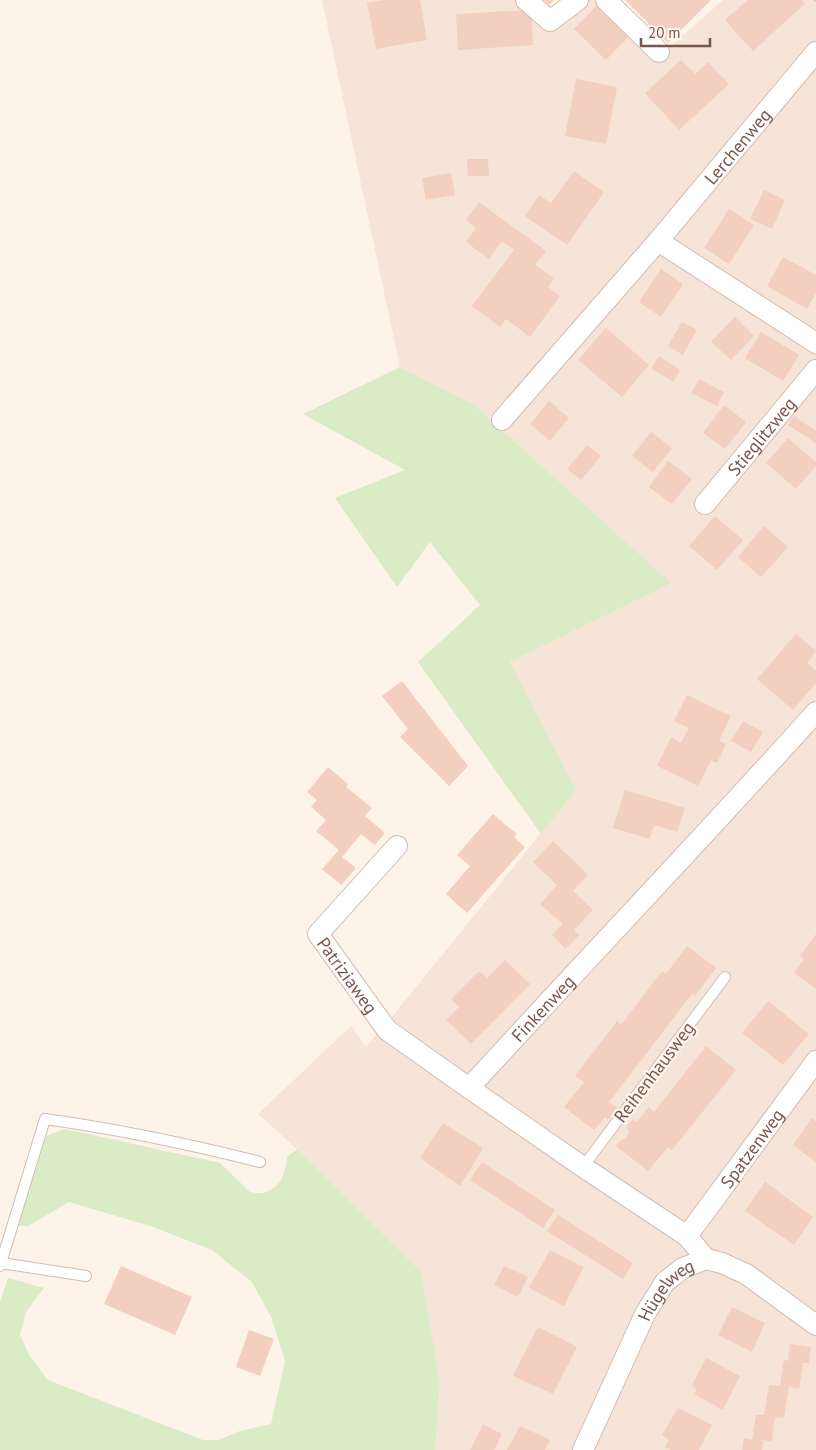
<svg xmlns="http://www.w3.org/2000/svg" width="816" height="1450" font-family="'PT Sans',sans-serif">
	<rect width="100%" height="100%" fill="#fdf3e9"/>
	<path fill="#f5e4d7" d="M322,0H542L552,8L560,0H620L668,49L723,0H816V1450H435L440,1385L297,1149L258,1114L351,1026L366,1047L377,1034L450,1085L456,1091L468,1083L391,1018L576,790L510,662L670,583L473,404L400,367Z"/>
	<path fill="#d9ecc6" d="M400,367L473,404L671,583L510,662L576,790L541,834L418,662L480,605L430,542L397,587L335,498L405,470L303,414Z
		M65,1129L220,1163L250,1192C254,1193 261,1194 266,1192C281,1187 286,1172 287,1157L297,1149L421,1272L440,1385L435,1450H0V1302L8,1278L44,1288L26,1312L20,1335L29,1355L48,1380L203,1440H219L240,1431L271,1424L285,1361L272,1319L252,1282L212,1250L153,1227L69,1202L28,1226H17L46,1136Z"/>
	<path fill="#f3cfbf" d="M383,0H420L427,40L376,49L367,3Z
		M544,0H554L549,5Z
		M602,0L634,31L606,60L574,29Z
		M625,0H711L668,43Z
		M748,0H802L805,4L753,51L725,20Z
		M531,10L533,45L458,50L456,14Z
		M681,60L695,74L708,62L729,84L679,130L645,93Z
		M576,79L617,87L606,144L565,136Z
		M467,159H488L489,176H468Z
		M574,171L604,192L567,245L525,216L539,195L551,203Z
		M451,173L455,195L426,200L422,178Z
		M764,190L785,200L772,229L750,219Z
		M479,202L546,251L535,265L554,278L548,287L560,296L530,337L506,319L500,327L472,306L514,250L502,241L489,259L466,242L476,228L466,220Z
		M729,209L754,225L729,264L704,248Z
		M783,257L816,275V293L807,309L767,286Z
		M661,269L683,284L661,317L639,302Z
		M735,317L754,336L731,360L711,342Z
		M682,322L697,330L683,355L668,346Z
		M606,328L649,365L622,397L578,360Z
		M761,332L799,355L783,381L745,358Z
		M659,356L680,370L673,382L651,368Z
		M699,379L724,392L717,406L691,393Z
		M549,401L569,418L550,441L530,424Z
		M724,405L746,422L725,449L703,433Z
		M794,416L816,431V443L788,425Z
		M651,432L672,448L653,472L632,456Z
		M788,438L816,462V466L796,489L766,463Z
		M587,445L601,456L581,480L567,469Z
		M668,461L692,479L672,504L649,487Z
		M715,516L743,540L717,570L689,546Z
		M764,526L788,547L761,577L738,557Z
		M796,634L816,651L807,663L816,671V683L793,710L757,679Z
		M402,681L468,766L449,786L400,737L408,729L382,696Z
		M687,695L731,716L719,741L726,744L717,763L711,760L698,786L657,766L671,737L681,743L689,728L674,721Z
		M743,721L763,732L751,752L731,741Z
		M328,767L348,784L346,787L372,808L365,816L385,833L375,845L361,834L342,857L356,868L341,885L322,869L339,850L316,831L326,820L311,807L317,800L307,792Z
		M625,790L685,808L677,832L654,825L650,839L613,828Z
		M493,814L517,834L514,837L525,847L467,913L446,894L470,866L457,855Z
		M553,841L588,875L573,891L593,910L574,930L579,935L565,949L552,935L563,924L540,904L557,885L533,862Z
		M816,934V989L794,973L804,959L800,956Z
		M687,946L716,968L695,996L692,994L609,1102L617,1108L608,1120L605,1117L594,1130L564,1107L584,1082L575,1076L617,1021L621,1025L662,971L666,974Z
		M505,960L530,984L471,1044L446,1020L459,1007L451,999L479,971L487,978Z
		M768,1001L809,1034L783,1065L742,1033Z
		M706,1046L736,1070L672,1150L668,1147L648,1171L616,1146L622,1139L624,1140L630,1132L626,1128L633,1119L637,1122L649,1107L654,1112Z
		M812,1118L816,1121V1162L793,1145Z
		M443,1123L483,1148L460,1186L420,1158Z
		M482,1162L555,1210L543,1228L470,1180Z
		M765,1182L813,1217L794,1245L745,1211Z
		M558,1215L633,1263L623,1279L547,1231Z
		M550,1250L584,1267L564,1306L529,1288Z
		M121,1266L192,1297L175,1335L104,1304Z
		M504,1266L528,1277L518,1297L494,1285Z
		M732,1307L765,1323L752,1352L718,1335Z
		M538,1327L577,1347L553,1394L513,1376Z
		M249,1330L274,1339L260,1376L236,1367Z
		M790,1344L811,1347L809,1363H803L799,1389L789,1387L784,1418L775,1417L772,1441L757,1440L763,1441L762,1450H742L744,1438L752,1440L756,1415H764L769,1385L780,1386L784,1360L788,1361Z
		M706,1358L740,1376L723,1410L694,1394L697,1390L692,1385Z
		M678,1408L712,1425L699,1450H671L665,1447L669,1440L662,1435Z
		M483,1424L502,1434L494,1450H470Z
		M520,1426L550,1440L545,1450H507Z"/>
	<g fill="none" stroke-linecap="round" stroke-linejoin="round">
		<g stroke="#d3bcb0" stroke-width="12">
			<path id="lane" d="M583,1167L725,977
				M1,1263L45,1119C117,1129 189,1144 260,1162
				M0,1266L1,1263L86,1276"/>
		</g>
		<g stroke="#d3bcb0" stroke-width="22">
			<g id="street">
				<path d="M526,0L550,21L578,0"/>
				<path d="M606,0L659,52"/>
				<path d="M658,241L816,343"/>
				<path id="s1" d="M502,420L658,241L816,52"/>
				<path id="s2" d="M705,504L816,370"/>
				<path id="s3" d="M397,846L318,934L387,1030L469,1088"/>
				<path id="s4" d="M687,1236L816,1061"/>
				<path id="s5" d="M706,1259L687,1236L583,1167L469,1088C584,962 702,839 816,712"/>
				<path id="s6" d="M583,1450L645,1314L665,1282L683,1268L706,1259L722,1263L746,1274L816,1325"/>
			</g>
		</g>
		<path stroke="#d9b1a2" stroke-width="3" stroke-dasharray="1 4" stroke-linecap="butt" d="M815,0L816,2"/>
		<use href="#lane" stroke="#fff" stroke-width="10"/>
		<use href="#street" stroke="#fff" stroke-width="20"/>
	</g>
	<g text-anchor="middle" dominant-baseline="central" stroke-width="4" stroke-linejoin="round" paint-order="stroke">
		<g font-size="18" fill="#79564b" stroke="#fff7f0">
			<text stroke="none"><textPath href="#s1" startOffset="361">Lerchenweg</textPath></text>
			<text stroke="none"><textPath href="#s2" startOffset="88">Stieglitzweg</textPath></text>
			<text stroke="none"><textPath href="#s3" startOffset="169">Patriziaweg</textPath></text>
			<text stroke="none"><textPath href="#s5" startOffset="402">Finkenweg</textPath></text>
			<text transform="translate(654 1072) rotate(-53)">Reihenhausweg</text>
			<text stroke="none"><textPath href="#s4" startOffset="109">Spatzenweg</textPath></text>
			<text stroke="none"><textPath href="#s6" startOffset="182">Hügelweg</textPath></text>
		</g>
	</g>
	<path d="M641 38v8h69v-8" fill="none" stroke="#79564b" stroke-width="2.5"/>
	<text x="648" y="38" font-size="15" fill="#79564b" stroke="#fff7f0" stroke-width="4" paint-order="stroke">20 m</text>
</svg>
